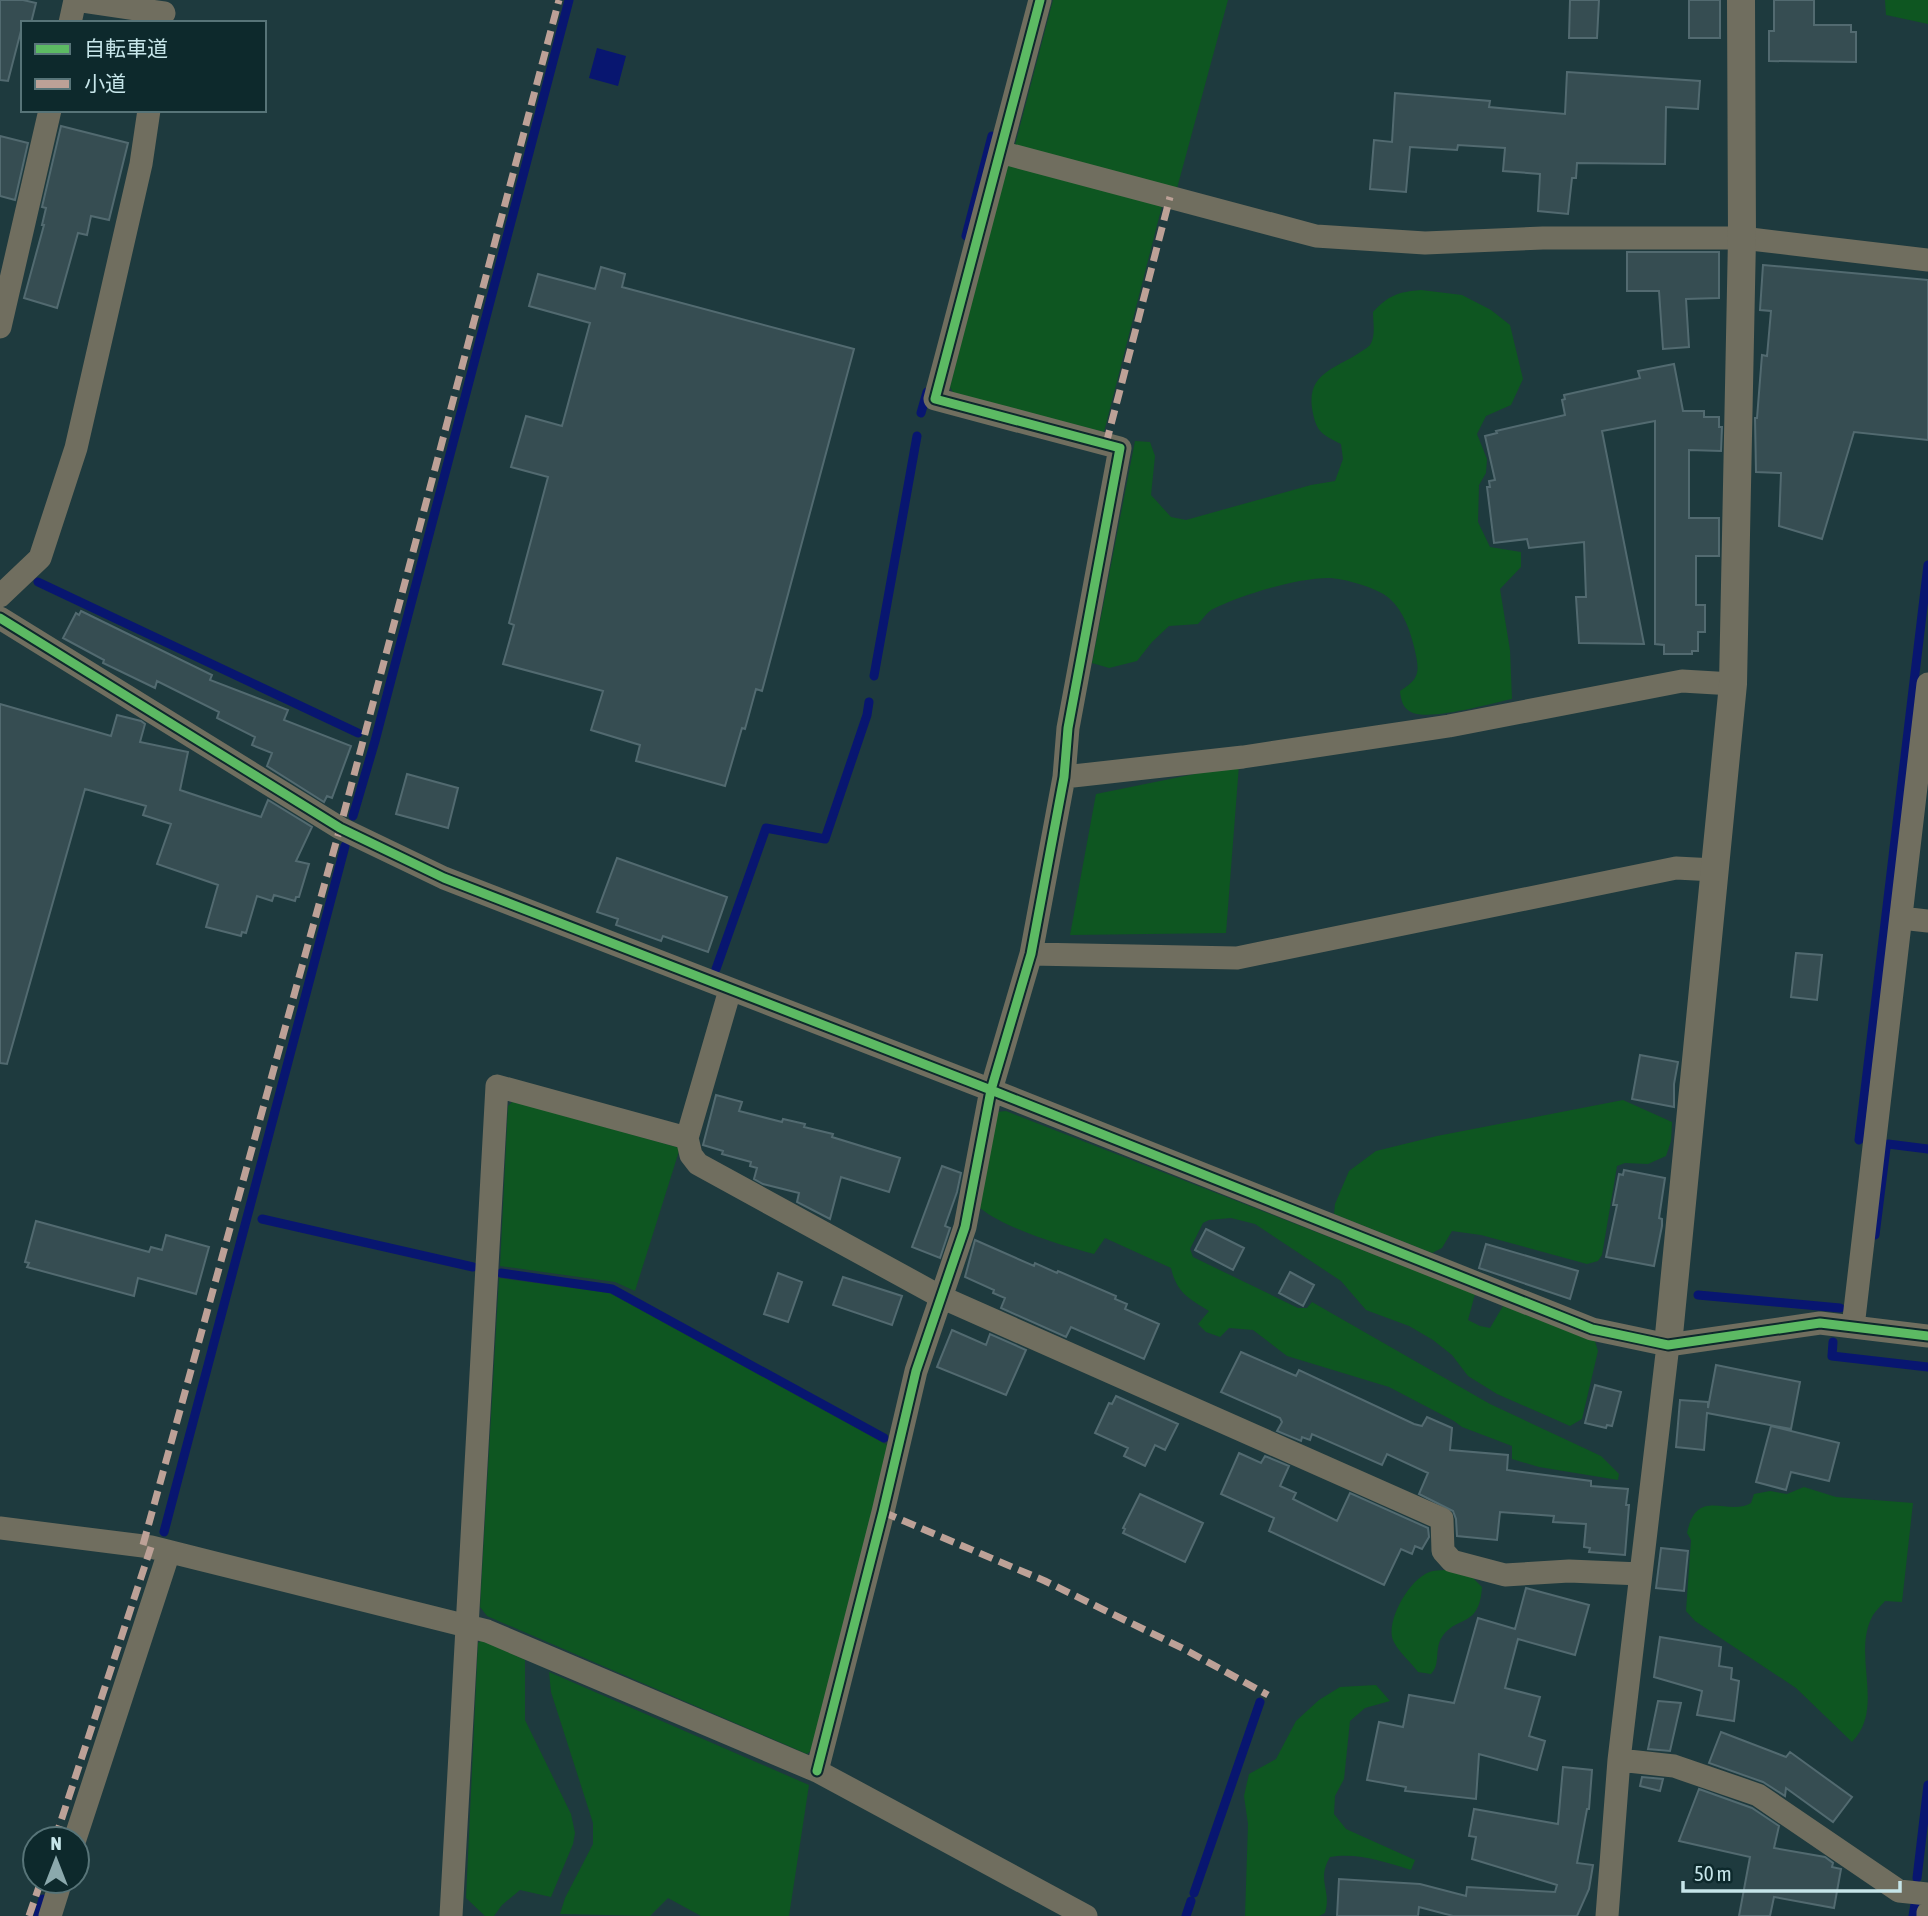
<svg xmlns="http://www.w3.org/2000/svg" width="1928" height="1916" font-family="'Asap Condensed','Noto Sans JP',sans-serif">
	<rect width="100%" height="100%" fill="#1e3a3e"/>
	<path fill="#0e5621" d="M1053,0H1228L1176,192L1015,145Z
		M1885,0H1928V24L1886,15Z
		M1016,163L1162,206L1104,432L954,394L950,387L1006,166Z
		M1421,290L1462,295L1491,310L1510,325L1523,379L1511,405L1486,416L1477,434L1487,459L1486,473L1479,485L1478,522L1490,547L1521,552V567L1500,589L1510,650L1512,699C1489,704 1433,720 1413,713C1403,709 1401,701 1400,691C1419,679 1420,673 1415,651C1411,633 1404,611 1389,598C1378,588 1343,578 1328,578C1297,578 1241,595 1213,609C1207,612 1203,619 1198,624L1169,626L1152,642L1137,661L1109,668L1092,663L1135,441L1150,442L1155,456L1151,495L1171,517L1186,520L1311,485L1335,481L1343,459L1341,444C1321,434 1316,432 1312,408C1307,372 1338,368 1362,351C1362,351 1370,346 1370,345C1376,336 1373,322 1373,312C1389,295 1398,292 1421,290Z
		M1239,765L1226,933L1070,935L1096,794Z
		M1623,1100L1672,1122L1671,1141L1666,1156L1648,1164L1625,1163L1617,1166L1602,1255L1598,1261L1587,1264L1481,1235L1452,1231L1442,1248L1432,1253L1334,1214L1335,1204L1349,1171L1376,1151L1437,1136Z
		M513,1101L680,1148L635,1291L615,1282L500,1266L508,1106Z
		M1006,1111L1475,1294L1468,1320L1480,1326L1490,1328L1503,1306L1595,1341L1598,1351L1582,1419L1570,1426L1497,1394L1468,1376L1452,1355L1433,1340L1409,1326L1366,1310L1341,1281L1255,1224L1231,1218L1209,1220L1203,1223L1190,1249L1193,1257L1298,1308H1307L1312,1302L1490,1404L1601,1456L1619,1474L1618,1480L1539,1467L1512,1459V1446L1462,1427L1454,1421L1389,1387L1287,1356L1253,1330L1229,1328L1220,1337L1206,1332L1198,1324L1209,1311C1188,1298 1177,1293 1171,1268L1105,1238L1094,1254C1061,1245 1006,1229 980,1208L996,1112Z
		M499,1278L610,1293L889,1446L814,1748L807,1754L487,1616L480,1607Z
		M1804,1487L1836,1497L1913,1503L1902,1602L1885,1601C1880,1607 1874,1612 1871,1619C1853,1658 1885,1708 1852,1742L1796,1688L1695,1621L1686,1611L1691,1540L1687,1533C1697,1486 1727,1517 1751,1503L1754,1494L1770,1491L1787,1494Z
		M1449,1570L1473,1578L1482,1587C1479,1629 1458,1614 1442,1637C1434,1649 1441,1664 1431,1674L1418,1672C1411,1662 1395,1649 1392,1637C1388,1616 1412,1575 1433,1571C1438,1570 1444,1570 1449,1570Z
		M482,1640L525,1660V1720L571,1814L575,1833L573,1844L551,1897L520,1890L502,1905L494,1916H485L466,1898L478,1643Z
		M549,1672L809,1785L789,1916H701L668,1898L650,1916L560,1914L565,1898L593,1844V1823L551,1692Z
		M1376,1685L1390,1701L1365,1708L1350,1721L1344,1779L1335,1796L1334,1814L1346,1829L1415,1860L1411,1870C1386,1862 1356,1852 1330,1857C1316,1881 1332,1889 1325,1913L1319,1916H1245L1248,1824L1244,1796L1249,1774L1276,1759L1296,1721L1319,1700L1340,1687Z"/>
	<path fill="#081670" d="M597,48L626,56L618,86L589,78Z"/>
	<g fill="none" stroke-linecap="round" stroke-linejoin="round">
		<path stroke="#081670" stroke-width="9" d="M966,236L992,136
			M921,413L927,392
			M38,582L358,733
			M874,676L917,436
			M353,816L375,741L569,0
			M716,969L766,828L825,839L867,715L869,702
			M1859,1140L1928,565
			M262,1219L473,1267
			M1875,1235L1886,1148L1888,1144L1928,1149
			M501,1273L612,1289L884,1438
			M1698,1295L1840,1308
			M1833,1342L1832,1356L1928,1367
			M164,1532L345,846
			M1917,1878L1928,1785
			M1194,1893L1260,1702
			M38,1916L43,1899
			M1186,1916L1191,1901
			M1913,1916L1915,1904"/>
	</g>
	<path fill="#364d52" stroke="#526a70" stroke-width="2" d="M0,0H23L36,3L31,23H23L8,81L0,80Z
		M1570,0H1599L1597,38H1569Z
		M1689,0H1720V38H1689Z
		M1774,0H1814V25H1851V32H1856V62L1769,61V31H1774Z
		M1567,72L1700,81L1698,109L1666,107L1665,164L1577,163L1576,178H1572L1568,214L1538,211L1540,174L1503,171L1505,148L1458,145L1457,150L1410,147L1406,192L1370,189L1374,140L1392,142L1395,93L1490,101L1489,107L1565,114Z
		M61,126L128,143L109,220L91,216L87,235L78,233L57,308L24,298L44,225H42L46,208L42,207Z
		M0,136L28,143L15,200L0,196Z
		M1627,252H1719V298L1686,299L1689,347L1663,349L1659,291H1627Z
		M1763,265L1928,280V440L1854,432L1822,539L1779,526L1781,473L1756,472L1755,418H1757L1762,355L1767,356L1771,311L1760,310Z
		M601,267L625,274L622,287L854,349L762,691L756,689L745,729L742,728L725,786L636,761L640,745L591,730L603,691L503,664L514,625L509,623L548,477L511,467L526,416L562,426L590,323L529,306L538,274L595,289Z
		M1674,364L1683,411H1704V417H1719V427H1722L1721,451L1689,450V518H1719V556H1696V605H1705V632H1698V651H1692V654H1664V645L1655,644V421L1602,431L1644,644L1579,643L1576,597H1586L1584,542L1529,548L1527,539L1494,543L1487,487H1490L1489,481L1495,480L1485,436L1497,433L1496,431L1565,415L1562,400L1565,399L1564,395L1640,378L1638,371Z
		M81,611L212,675L210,680L288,710L284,720L351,746L332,798L327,796L324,802L267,766L272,753L252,745L255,737L217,718L219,712L157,681L155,688L103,663L104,660L63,638L76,613L79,615Z
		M0,704L111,736L117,715L141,721L145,724L140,742L188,752L180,790L261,817L268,800L312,827L296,861L309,864L299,897H296L295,901L274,895L272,901L257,896L246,933L242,932L241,936L206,927L218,885L157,864L171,824L143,815L146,806L85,789L7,1064L0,1063Z
		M407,774L458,788L448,828L396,814Z
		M617,858L727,897L708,952L663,936L661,941L616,925L618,919L597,912Z
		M1796,953L1822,955L1817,1000L1791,997Z
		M1640,1055L1678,1062L1674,1084V1107L1632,1099Z
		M716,1095L742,1102L739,1111L782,1122L783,1119L805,1124L804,1127L833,1134L832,1137L900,1158L889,1192L841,1177L830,1219L797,1202L799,1193L763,1184L754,1179L757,1168L750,1166L751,1162L722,1154L723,1151L703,1145Z
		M942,1166L961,1173L957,1192L945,1226L950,1228L940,1258L912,1247Z
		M1624,1170L1665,1178L1659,1218L1662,1219V1226L1654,1266L1606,1257L1617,1205H1613L1619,1174L1623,1175Z
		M36,1221L149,1252L151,1247L162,1250L166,1235L209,1247L196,1294L138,1278L134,1296L27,1267L29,1263L25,1262Z
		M1206,1229L1244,1248L1233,1270L1195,1250Z
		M975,1240L1034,1266L1035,1263L1057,1273L1058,1271L1116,1296L1115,1299L1127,1304L1125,1309L1159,1324L1144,1359L1071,1327L1066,1337L1001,1308L1005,1298L993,1293L994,1290L965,1277Z
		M1486,1244L1578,1271L1570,1299L1479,1268Z
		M1290,1272L1314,1285L1303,1306L1279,1293Z
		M778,1273L802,1282L788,1322L764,1314Z
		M843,1277L902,1296L892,1325L833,1305Z
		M952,1330L986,1345L990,1334L1026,1350L1006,1395L937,1367Z
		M1241,1352L1296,1376L1299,1370L1414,1424L1422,1426L1427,1417L1452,1428L1450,1450L1508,1455L1507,1470L1591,1481V1486L1628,1489L1626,1505H1629L1625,1555L1589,1552L1590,1548L1584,1547L1586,1524L1553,1522L1554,1516L1500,1512L1497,1540L1457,1536L1456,1519L1453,1511L1419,1494L1428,1473L1387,1454L1382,1465L1312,1434L1310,1440L1302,1437L1301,1441L1277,1431L1282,1422L1280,1418L1221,1392Z
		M1716,1365L1800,1382L1791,1429L1707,1413L1704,1450L1676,1447L1680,1400L1708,1402V1408Z
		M1595,1385L1621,1392L1612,1426L1607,1425L1606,1428L1585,1423Z
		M1116,1396L1178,1424L1165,1450L1155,1445L1145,1466L1124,1456L1128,1448L1095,1433L1109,1403L1112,1404Z
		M1771,1426L1839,1443L1829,1481L1791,1472L1786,1490L1756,1482Z
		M1239,1453L1261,1463L1265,1456L1289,1466L1280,1486L1296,1493L1293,1499L1337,1521L1350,1493L1428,1528L1429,1537L1422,1549L1415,1546L1412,1554L1401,1549L1384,1585L1269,1531L1274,1518L1221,1494Z
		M1140,1494L1203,1523L1185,1562L1123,1533L1125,1529L1123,1528Z
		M1661,1548L1688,1551L1684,1591L1656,1588Z
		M1526,1588L1589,1605L1575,1655L1518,1639L1505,1688L1540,1697L1529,1736L1545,1741L1537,1770L1479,1754L1476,1799L1405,1791L1406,1787L1367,1780L1379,1722L1403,1727L1409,1695L1454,1703L1478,1618L1515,1629Z
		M1660,1637L1721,1647L1719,1666L1732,1668L1731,1679L1739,1681L1734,1721L1697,1715L1702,1691L1654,1677Z
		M1658,1701L1681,1703L1670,1751L1648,1749Z
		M1721,1732L1786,1757L1790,1752L1852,1797L1833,1822L1786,1788L1785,1796L1763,1782L1709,1763Z
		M1563,1767L1592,1770L1589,1809H1587L1577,1863L1593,1865L1589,1889L1577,1916H1453L1419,1907L1418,1916H1337L1339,1879L1420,1884L1466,1896L1467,1887L1555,1892L1557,1885L1472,1859L1476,1837L1469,1836L1474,1809L1558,1824Z
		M1642,1777L1663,1779L1660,1791L1640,1786Z
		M1699,1789L1752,1808L1779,1826L1774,1848L1825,1857L1833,1863L1832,1867L1841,1869L1834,1908L1774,1897L1770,1916H1739L1750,1857L1679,1841Z"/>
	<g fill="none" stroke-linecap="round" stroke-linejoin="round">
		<path stroke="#706e5f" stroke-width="23" d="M76,0L164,13
			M70,23L75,0
			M1000,152L1316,236L1425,243L1543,238H1742L1928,260
			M0,327L50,110
			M0,596L40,558L76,448L141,164L149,110
			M0,618L340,828L444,878L991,1090L1592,1329L1668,1345L1820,1323L1928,1336
			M1064,777L1243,757L1449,726L1682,681L1733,684
			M1901,918L1928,921
			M1031,954L1237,958L1676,868L1715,870
			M687,1138L691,1155L698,1164L941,1297L1442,1519L1443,1551L1452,1561L1505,1575L1569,1571L1641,1574
			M1853,1327L1928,684
			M0,1528L151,1547L487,1631L817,1771L1086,1916
			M1619,1760L1674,1766L1758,1795L1899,1891L1928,1894
			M817,1771L883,1512L916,1371L965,1227L991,1090L1031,954L1064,777L1068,728L1120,448L935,399L1040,0
			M75,1839L169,1552
			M50,1916L61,1881
			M451,1916L497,1086L687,1138L730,990
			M1607,1916L1619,1760L1668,1345
			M1928,1916V1913"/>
		<path stroke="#706e5f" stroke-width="28" d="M1668,1345L1733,684L1742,238L1741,0"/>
		<path stroke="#bda197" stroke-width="7" stroke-dasharray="14 7" stroke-linecap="butt" d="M1106,444L1170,197
			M883,1512L1045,1581L1184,1649L1268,1695
			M143,1545L340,828L559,0
			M55,1839L151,1547
			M29,1916L41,1881"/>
		<g stroke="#0d292c" stroke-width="13">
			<path id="cycleway" d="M0,618L340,828L444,878L991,1090L1592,1329L1668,1345L1820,1323L1928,1336
				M817,1771L883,1512L916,1371L965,1227L991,1090L1031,954L1064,777L1068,728L1120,448L935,399L1040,0"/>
		</g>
		<use href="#cycleway" stroke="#5cba63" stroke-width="9"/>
	</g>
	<rect x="21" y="21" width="245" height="91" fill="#0d292c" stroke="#577478" stroke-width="2"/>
	<rect x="35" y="44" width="35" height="10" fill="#5cba63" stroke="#577478" stroke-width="2"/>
	<text x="84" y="56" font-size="21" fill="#c6e5e9">自転車道</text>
	<rect x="35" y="79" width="35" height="10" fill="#bda197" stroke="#577478" stroke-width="2"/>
	<text x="84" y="91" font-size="21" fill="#c6e5e9">小道</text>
	<g transform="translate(56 1860)"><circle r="33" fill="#0d292c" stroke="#577478" stroke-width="2"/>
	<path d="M0-5L12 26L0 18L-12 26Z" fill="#8ba9ad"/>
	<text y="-10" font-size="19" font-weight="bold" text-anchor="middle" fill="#c6e5e9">N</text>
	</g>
	<path d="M1683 1881v10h217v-10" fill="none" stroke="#c6e5e9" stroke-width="3.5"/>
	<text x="1694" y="1881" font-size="21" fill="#c6e5e9" stroke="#0d292c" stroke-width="5" paint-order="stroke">50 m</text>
</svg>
